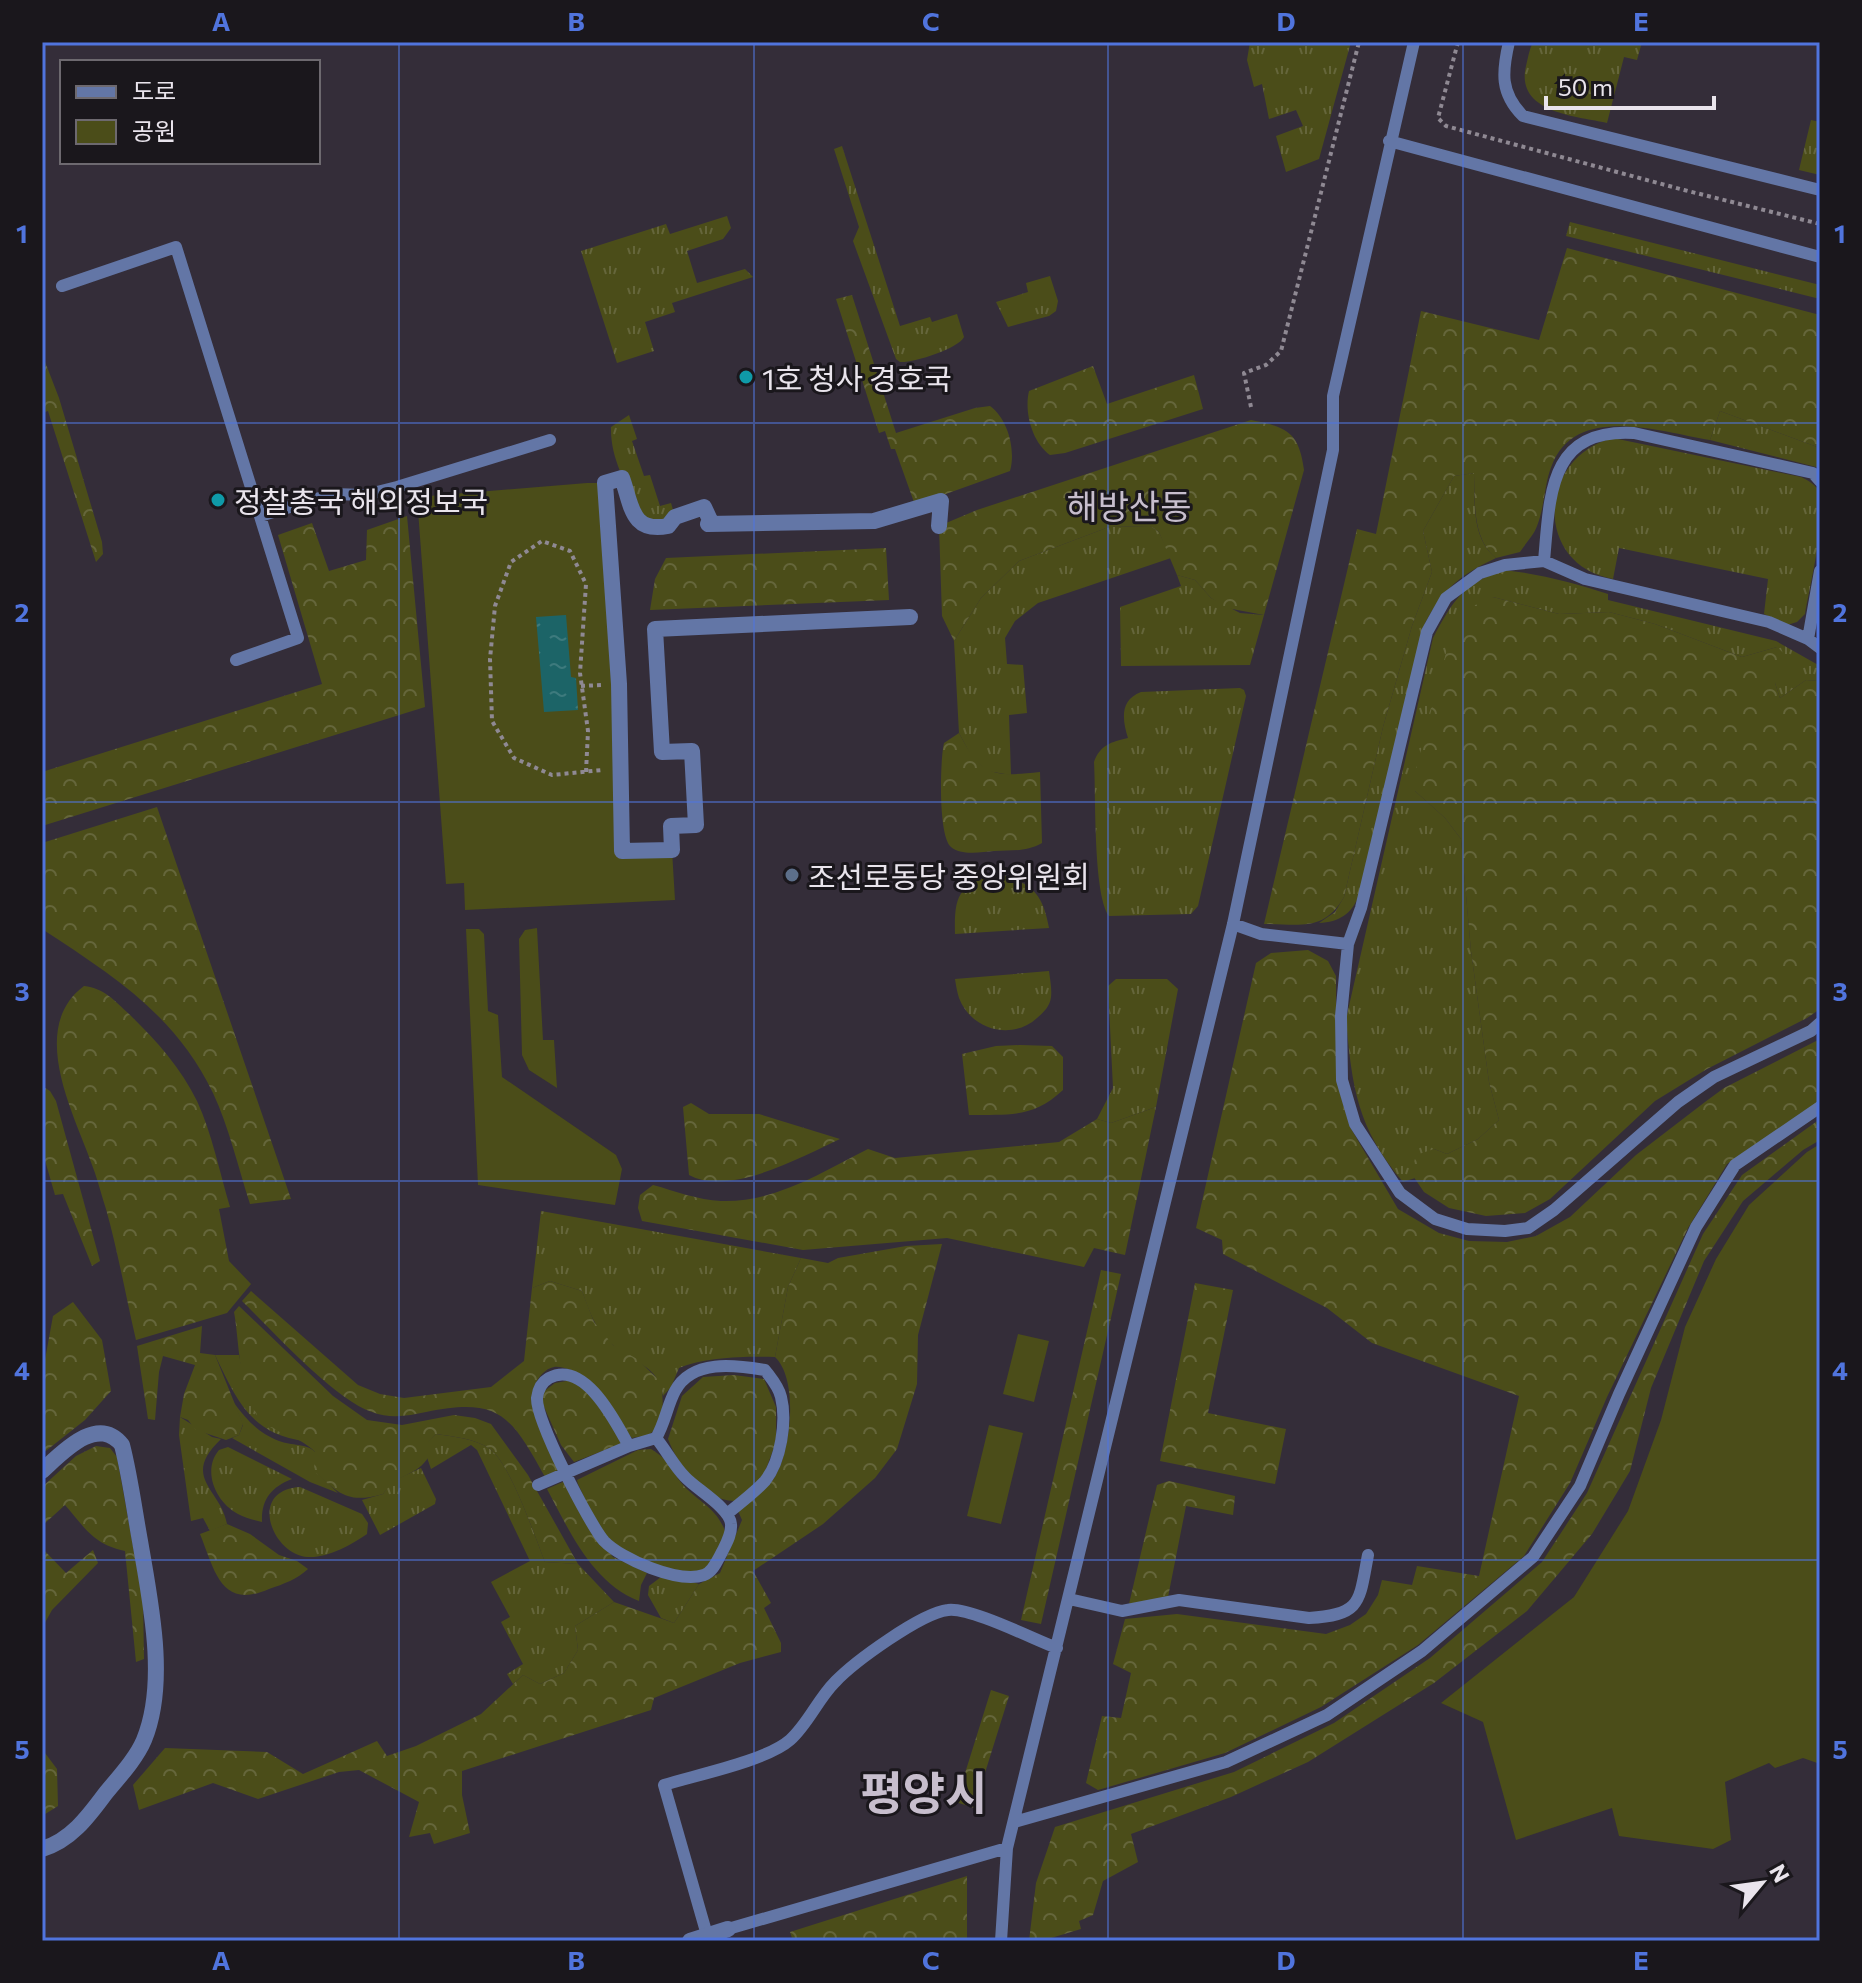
<svg xmlns="http://www.w3.org/2000/svg" width="1862" height="1983" font-family="Commissioner,'Noto Sans KR',sans-serif">
	<defs>
		<pattern id="grass-tufts" width="24" height="20" patternUnits="userSpaceOnUse" patternTransform="scale(2)"><rect width="24" height="20" fill="#4b4d19"/><path d="M3 7l-1-3M5 7V3M7 7l1-3M15 17l-1-3M17 17v-4M19 17l1-3" fill="none" stroke="#65663b"/></pattern>
		<pattern id="forest-crowns" width="20" height="18" patternUnits="userSpaceOnUse" patternTransform="scale(2)"><rect width="20" height="18" fill="#4b4d19"/><path d="M2 6a3 3 0 1 1 6 0M12 15a3 3 0 1 1 6 0" fill="none" stroke="#65663b"/></pattern>
		<pattern id="water-ripples" width="26" height="14" patternUnits="userSpaceOnUse" patternTransform="scale(2)"><rect width="26" height="14" fill="#1c6467"/><path d="M2 4q2-2 4 0t4 0M15 11q2-2 4 0t4 0" fill="none" stroke="#3d7a7d"/></pattern>
	</defs>
	<rect width="100%" height="100%" fill="#342d39"/>
	<path fill="url(#grass-tufts)" d="M1250,42H1351L1319,159L1286,172L1276,136L1303,126L1296,110L1269,119L1262,84L1254,87L1247,60Z
		M1533,42H1642L1637,60L1624,57L1607,123C1576,116 1515,113 1526,66C1528,58 1529,50 1533,42Z
		M1811,120L1820,122V175L1799,170Z
		M842,146L900,326L930,317L932,322L957,314L964,337C958,349 913,363 900,362L896,359L853,241L859,227L834,149Z
		M727,216L731,228L723,239L687,251L697,283L745,269L753,277L672,303L675,312L645,322L654,351L617,363L581,251L666,224L670,234Z
		M1570,222L1820,285V299L1566,236Z
		M1050,276L1058,301L1056,311L1049,316L1008,327L996,302L1028,292L1026,283Z
		M1720,411L1820,448V468L1710,440Z
		M629,415L637,439L632,441L644,476L650,475L660,506L671,503L675,517L650,527C633,497 610,464 611,427Z
		M1613,438L1801,477C1809,481 1817,485 1820,494C1827,516 1809,589 1805,614L1797,622L1787,625L1764,614L1768,579L1619,548L1613,579C1533,565 1537,457 1613,438Z
		M1474,473C1475,501 1471,538 1496,558C1460,575 1444,588 1425,623L1359,895C1352,914 1339,922 1319,923L1335,912L1344,897L1383,727L1412,626L1432,572L1423,531L1454,476Z
		M1150,526L1159,532L1171,558L1038,603L1015,621L1005,638L1007,664L1023,665L1027,713L1009,715L1011,775L987,771L972,757L959,733L954,641L981,598L1019,561L1109,527Z
		M1504,570C1540,574 1574,583 1608,594V600L1776,641L1820,666V681L1806,680L1780,698L1775,683L1777,647L1742,657L1655,624L1609,612L1559,614L1493,597L1415,791L1445,818L1461,839L1471,951L1489,1082L1499,1120L1478,1139L1447,1154L1434,1149L1412,1173L1415,1178L1403,1182C1357,1128 1352,1087 1346,1019L1433,638C1452,602 1464,582 1504,570Z
		M1177,575L1195,580L1211,598L1240,613L1264,615L1250,665L1121,666L1120,607L1181,586Z
		M1240,688L1244,690L1246,696L1198,906L1191,914L1109,916C1093,894 1096,795 1094,762C1100,745 1111,742 1128,738C1122,719 1120,700 1141,692Z
		M999,874C1032,883 1043,894 1049,928L955,934C954,894 959,884 999,874Z
		M1049,971C1050,979 1052,989 1051,997C1050,1006 1044,1012 1037,1018C1012,1041 971,1030 959,998C957,992 956,985 955,979Z
		M1116,979H1167L1178,989L1156,1107L1111,1123L1097,1119L1113,1088L1108,986Z
		M541,1211L801,1258L788,1287L775,1357C747,1356 704,1357 679,1368L671,1387L663,1396C659,1365 633,1363 613,1345C596,1332 589,1310 582,1291L550,1281L532,1288Z
		M215,1355H239C251,1410 249,1422 305,1441C250,1434 237,1400 215,1355Z
		M234,1403C247,1420 258,1433 279,1441C291,1446 307,1443 315,1452V1471L338,1493L310,1482L232,1438L239,1435L243,1425Z
		M180,1417L212,1437L221,1439C180,1478 221,1489 227,1524L210,1531L203,1518L191,1521L179,1435Z
		M436,1434C454,1437 474,1438 490,1449C510,1463 535,1537 545,1562L578,1564L614,1602L575,1626L578,1650L564,1673L540,1684L523,1675L513,1684L507,1674L523,1664L501,1622L510,1617L491,1582L530,1561L477,1450L471,1445L431,1469L423,1446Z
		M228,1447L292,1479C271,1487 261,1500 262,1522C254,1520 245,1518 238,1514C215,1502 202,1470 219,1450Z
		M421,1468L436,1499L435,1504L380,1535L362,1500L383,1494L391,1482Z
		M300,1487L362,1514L368,1523L367,1534C351,1545 328,1558 308,1557C272,1555 247,1490 300,1487Z
		M665,1574L699,1584L674,1623L661,1618L648,1595L649,1586Z"/>
	<path fill="url(#forest-crowns)" d="M1567,248L1820,315V448L1720,411L1710,440C1661,432 1576,403 1552,465C1544,484 1545,506 1537,526C1534,535 1525,544 1520,552L1496,558C1472,539 1475,501 1474,473L1454,476L1423,531L1432,572L1412,626L1383,727L1344,897C1324,932 1300,924 1264,924L1357,529L1376,534L1421,311L1539,340Z
		M852,295L896,433L975,408L990,406C1008,419 1016,450 1010,471L915,505L895,449H891L885,431L879,433L836,299Z
		M42,354L59,398L102,542L103,554L96,562L48,411L42,413Z
		M1093,366L1107,404L1194,375L1203,409L1065,453L1050,455C1032,442 1024,412 1029,391Z
		M1251,420C1287,427 1299,432 1304,470L1264,615L1227,608L1211,598L1195,580L1177,575L1159,532L1150,526L1109,527L1019,561L981,598L954,641L942,616L939,526L977,510Z
		M407,516L425,707L42,826V772L322,684L278,535L312,523L329,571L366,560L367,530Z
		M886,548L889,600L650,610L655,579L666,558Z
		M1493,597L1559,614L1609,612L1655,624L1742,657L1777,647L1791,660L1775,683L1780,698L1806,680L1820,681V1009L1807,1018L1707,1069L1655,1101L1550,1199L1525,1213L1486,1216L1449,1208L1424,1192L1411,1173L1416,1155L1434,1149L1447,1154L1478,1139L1499,1120L1489,1082L1471,951L1461,839L1445,818L1415,791L1412,785L1447,649L1471,607Z
		M959,733C982,777 993,777 1040,772L1042,843C1026,852 1012,850 994,851C982,852 961,856 951,847C938,836 940,760 944,743Z
		M157,807L291,1199L250,1204C238,1167 229,1127 213,1093C175,1014 112,975 42,929V843Z
		M1308,950L1328,961L1336,976V1079L1350,1127L1398,1209L1439,1233L1469,1241L1507,1242L1536,1236L1570,1217L1636,1155L1705,1102L1724,1088L1820,1039V1101L1727,1164L1688,1228L1607,1397L1570,1483L1524,1556L1418,1645L1321,1707L1225,1753L1098,1790L1086,1783L1102,1716L1121,1718L1131,1673L1113,1664L1125,1619L1177,1614L1326,1634L1350,1625L1366,1614L1378,1595L1382,1580L1412,1585L1417,1566L1479,1576L1519,1396L1372,1343L1327,1308L1223,1254L1222,1240L1196,1228L1256,963L1271,953Z
		M84,986C104,988 115,1001 129,1014C156,1040 181,1068 197,1101C212,1133 220,1174 230,1207L219,1209L229,1261L251,1284L227,1313L136,1340C126,1297 118,1252 106,1209C102,1197 99,1185 95,1173C78,1121 25,1030 84,986Z
		M1020,1045L1052,1046L1063,1057V1090C1032,1119 1008,1114 969,1115L962,1054L996,1046Z
		M42,1086L50,1091L56,1101L100,1261L92,1266L63,1194L55,1195L42,1150Z
		M691,1103L709,1114H759L840,1139C801,1157 730,1197 689,1175L683,1107Z
		M1156,1107L1125,1255L1094,1248L1084,1267L947,1238L803,1250L642,1221L638,1208L640,1195L653,1185C675,1191 698,1200 721,1201C775,1203 822,1172 868,1149L895,1158L1059,1142L1097,1119L1111,1123Z
		M1820,1119V1140L1803,1150L1743,1201L1704,1261L1651,1388L1630,1471L1592,1534L1527,1611L1434,1683L1308,1762L1231,1797L1131,1834L1138,1862L1103,1881L1093,1915L1079,1921L1081,1929L1041,1941H1029L1036,1883L1055,1827L1234,1772L1334,1723L1430,1658L1542,1562L1587,1493L1703,1234L1742,1175Z
		M942,1244L918,1335L917,1384L897,1449L875,1478L823,1524L753,1571L771,1603L764,1608L781,1643V1652L740,1663L654,1698L651,1710L462,1771V1795L470,1833L434,1844L430,1833L409,1837L419,1802L359,1770L339,1772L258,1799L213,1783L139,1810L133,1785L165,1748L267,1752L303,1774L377,1741L387,1756L416,1746L481,1714L523,1675L540,1684L564,1673L578,1650L575,1626L614,1602L674,1623L699,1584L720,1573L742,1520L738,1511C749,1501 767,1489 775,1477C791,1450 799,1380 775,1357L788,1287L801,1258L828,1263L838,1258L906,1246Z
		M1101,1270L1121,1274L1041,1624L1021,1620Z
		M550,1281L582,1291L594,1322L613,1345L637,1359L661,1382C663,1397 666,1423 651,1433C647,1436 637,1437 632,1438L571,1370C559,1366 552,1364 542,1374C517,1401 547,1442 560,1469L545,1477C511,1416 500,1397 426,1412C408,1416 390,1419 372,1412C334,1399 273,1331 242,1301L251,1291L358,1385L380,1394L404,1398L491,1387L524,1361L532,1288Z
		M1195,1283L1233,1290L1208,1413L1286,1429L1275,1484L1160,1461Z
		M73,1302L102,1340L111,1391L85,1420L42,1454V1376L53,1316Z
		M239,1306L333,1396L367,1420L402,1425L454,1415L475,1418L491,1424L528,1475L578,1564L545,1562C535,1537 510,1463 490,1449C474,1438 455,1437 436,1434L424,1446L429,1456C417,1477 398,1472 383,1494C348,1504 339,1494 314,1471L315,1452C301,1437 283,1436 267,1425C238,1406 240,1343 234,1312Z
		M202,1326L200,1353L215,1355L243,1424L239,1435L226,1440L196,1430L188,1420L180,1417L184,1394L195,1365L163,1356L159,1372L155,1420L148,1419L137,1346Z
		M734,1375L764,1379L776,1407V1442L763,1477L735,1501C706,1502 677,1464 668,1439L682,1396L703,1377Z
		M572,1380L586,1387L623,1443L574,1462L561,1445L541,1400L543,1392L555,1383Z
		M96,1446L110,1448L117,1457L143,1602L144,1659L136,1662L125,1551C93,1544 86,1529 65,1505L42,1526V1487L76,1456Z
		M651,1449C671,1461 670,1470 684,1486C701,1504 716,1507 726,1533L706,1570C684,1579 619,1554 604,1534C593,1520 586,1500 578,1484L577,1480L638,1450Z
		M565,1481L599,1541L613,1557L647,1573L641,1585L639,1601C592,1583 569,1530 547,1489Z
		M1169,1481L1235,1496L1233,1515L1186,1506L1168,1597L1129,1604L1157,1485Z
		M227,1524L250,1534L279,1555L297,1561L308,1569C297,1579 284,1584 269,1589C221,1610 215,1571 200,1534Z
		M42,1548L66,1573L93,1550L98,1563L52,1610L42,1628Z
		M991,1690L1009,1696L974,1808L956,1802Z
		M42,1749L57,1769L58,1806L42,1816Z
		M967,1876V1941H793L790,1932Z"/>
	<path fill="#4b4d19" d="M587,483H605L623,850H672L675,900L465,910L464,883L446,884L417,497Z
		M537,928L543,1040H554L557,1088L529,1070L522,1055L519,939L525,930Z
		M466,929H479L484,934L488,1011L498,1015L502,1077L616,1155L622,1169L615,1205L478,1185Z
		M1820,1144V1764L1803,1758L1775,1768L1769,1763L1725,1782L1731,1840L1713,1849L1619,1836L1612,1808L1516,1840L1483,1722L1441,1703L1574,1597L1628,1511L1661,1420L1685,1327L1716,1259L1749,1205L1807,1152Z
		M1018,1334L1049,1341L1034,1402L1003,1394Z
		M989,1425L1023,1433L1001,1524L967,1516Z"/>
	<path fill="url(#water-ripples)" d="M566,615L571,677L576,678L578,710L544,712L536,617Z"/>
	<g fill="none" stroke-linecap="round" stroke-linejoin="round">
		<path stroke="#8f8993" stroke-width="4" stroke-dasharray="4 4" stroke-linecap="butt" d="M1458,42L1438,118L1446,126L1684,190L1820,224
			M1251,407L1244,373L1266,365L1281,351L1359,42
			M581,686L601,685
			M586,772L588,731L580,673L586,584L570,551L542,541L511,562L495,606L490,659L492,721L514,758L552,775L602,770"/>
		<path stroke="#6376a6" stroke-width="12" d="M1509,42C1502,72 1500,93 1523,116L1820,190
			M1389,141L1820,257
			M62,286L176,247L298,638L236,660
			M260,516L333,494L365,495L397,487L550,440
			M1544,561C1550,496 1548,428 1634,433L1813,473L1820,481
			M1808,639L1820,571
			M1820,648L1808,639L1769,622L1585,579L1544,561L1505,565L1480,573L1446,598L1427,632L1361,908L1348,944L1341,1016L1342,1080L1355,1124L1400,1193L1435,1219L1467,1229L1505,1231L1528,1228L1554,1210L1678,1102L1714,1077L1811,1031L1820,1023
			M1233,924L1261,934L1348,944
			M629,1446C616,1423 585,1359 549,1378C542,1382 538,1390 537,1398C536,1420 589,1524 604,1541C621,1559 679,1584 704,1575C713,1572 717,1561 722,1552C726,1544 732,1534 731,1524C730,1508 696,1489 685,1477C674,1466 666,1450 656,1438
			M538,1485L629,1446L656,1438C665,1423 667,1406 675,1391C692,1359 735,1365 765,1370C771,1378 779,1387 781,1397C787,1421 781,1461 765,1481C754,1493 740,1503 727,1514
			M1069,1599L1122,1611L1179,1600L1309,1618C1362,1615 1359,1602 1368,1555
			M1014,1822L1226,1762L1327,1715L1422,1651L1533,1557L1580,1486L1619,1394L1696,1227L1735,1165L1820,1107
			M728,1929L1007,1848
			M707,1935L664,1785C696,1775 766,1761 790,1740C808,1724 818,1699 835,1682C854,1662 921,1613 948,1610C970,1607 1033,1639 1057,1648
			M1001,1941L1007,1848L1233,924L1333,450V396L1414,42"/>
		<path stroke="#6376a6" stroke-width="16" d="M910,617L655,629L662,752L692,751L696,825L671,826L672,850L622,851L619,684L605,483L622,478C632,506 631,533 668,526L675,517L704,507L710,520L708,524L874,521L941,501L939,526
			M42,1471C62,1453 97,1414 122,1445C130,1476 134,1508 140,1541C150,1600 168,1682 144,1740C136,1759 118,1778 105,1794C88,1817 70,1841 42,1849
			M690,1941L728,1929"/>
	</g>
	<path fill="none" stroke="#5074dd" stroke-width="2" stroke-opacity="0.55" d="M399,42V1941M754,42V1941M1108,42V1941M1463,42V1941M42,423H1820M42,802H1820M42,1181H1820M42,1560H1820"/>
	<g fill="#0f9aa8" stroke="#1a171c" stroke-width="3">
		<circle cx="746" cy="377" r="8"/>
		<circle cx="218" cy="500" r="8"/>
	</g>
	<circle fill="#5c6f8a" stroke="#1a171c" stroke-width="3" cx="792" cy="875" r="8"/>
	<g text-anchor="middle" dominant-baseline="central" stroke-width="6" stroke-linejoin="round" paint-order="stroke">
		<g font-size="30" fill="#e9e4ec" stroke="#1a171c" text-anchor="start">
			<text x="762" y="377">1호 청사 경호국</text>
			<text x="234" y="500">정찰총국 해외정보국</text>
			<text x="808" y="875">조선로동당 중앙위원회</text>
		</g>
		<g font-size="34" fill="#c7becd" stroke="#1a171c">
			<text x="1129" y="505">해방산동</text>
		</g>
		<g font-size="46" font-weight="bold" fill="#c7becd" stroke="#1a171c">
			<text x="924" y="1791">평양시</text>
		</g>
	</g>
	<rect width="1862" height="1983" fill="none" stroke="#1a171c" stroke-width="88"/>
	<rect x="60" y="60" width="260" height="104" fill="#1a171c" stroke="#6d696f" stroke-width="2"/>
	<rect x="76" y="86" width="40" height="12" fill="#6376a6" stroke="#6d696f" stroke-width="2"/>
	<text x="132" y="100" font-size="24" fill="#e9e4ec">도로</text>
	<rect x="76" y="120" width="40" height="24" fill="#4b4d19" stroke="#6d696f" stroke-width="2"/>
	<text x="132" y="140" font-size="24" fill="#e9e4ec">공원</text>
	<g transform="translate(1762 1883) rotate(61)" stroke="#1a171c" stroke-width="6" paint-order="stroke">
	<path d="M0-6L14 30L0 20L-14 30Z" fill="#e9e4ec"/>
	<text y="-12" font-size="22" font-weight="bold" text-anchor="middle" fill="#e9e4ec">N</text>
	</g>
	<path d="M1546 96v12h168v-12" fill="none" stroke="#e9e4ec" stroke-width="4"/>
	<text x="1558" y="96" font-size="24" fill="#e9e4ec" stroke="#1a171c" stroke-width="6" paint-order="stroke">50 m</text>
	<rect x="44" y="44" width="1774" height="1895" fill="none" stroke="#5074dd" stroke-width="3"/>
	<g font-size="26" text-anchor="middle" font-weight="bold" fill="#5074dd">
		<text x="221" y="31">A</text>
		<text x="576" y="31">B</text>
		<text x="931" y="31">C</text>
		<text x="1286" y="31">D</text>
		<text x="1641" y="31">E</text>
		<text x="22" y="243">1</text>
		<text x="1840" y="243">1</text>
		<text x="22" y="622">2</text>
		<text x="1840" y="622">2</text>
		<text x="22" y="1001">3</text>
		<text x="1840" y="1001">3</text>
		<text x="22" y="1380">4</text>
		<text x="1840" y="1380">4</text>
		<text x="22" y="1759">5</text>
		<text x="1840" y="1759">5</text>
		<text x="221" y="1970">A</text>
		<text x="576" y="1970">B</text>
		<text x="931" y="1970">C</text>
		<text x="1286" y="1970">D</text>
		<text x="1641" y="1970">E</text>
	</g>
</svg>
